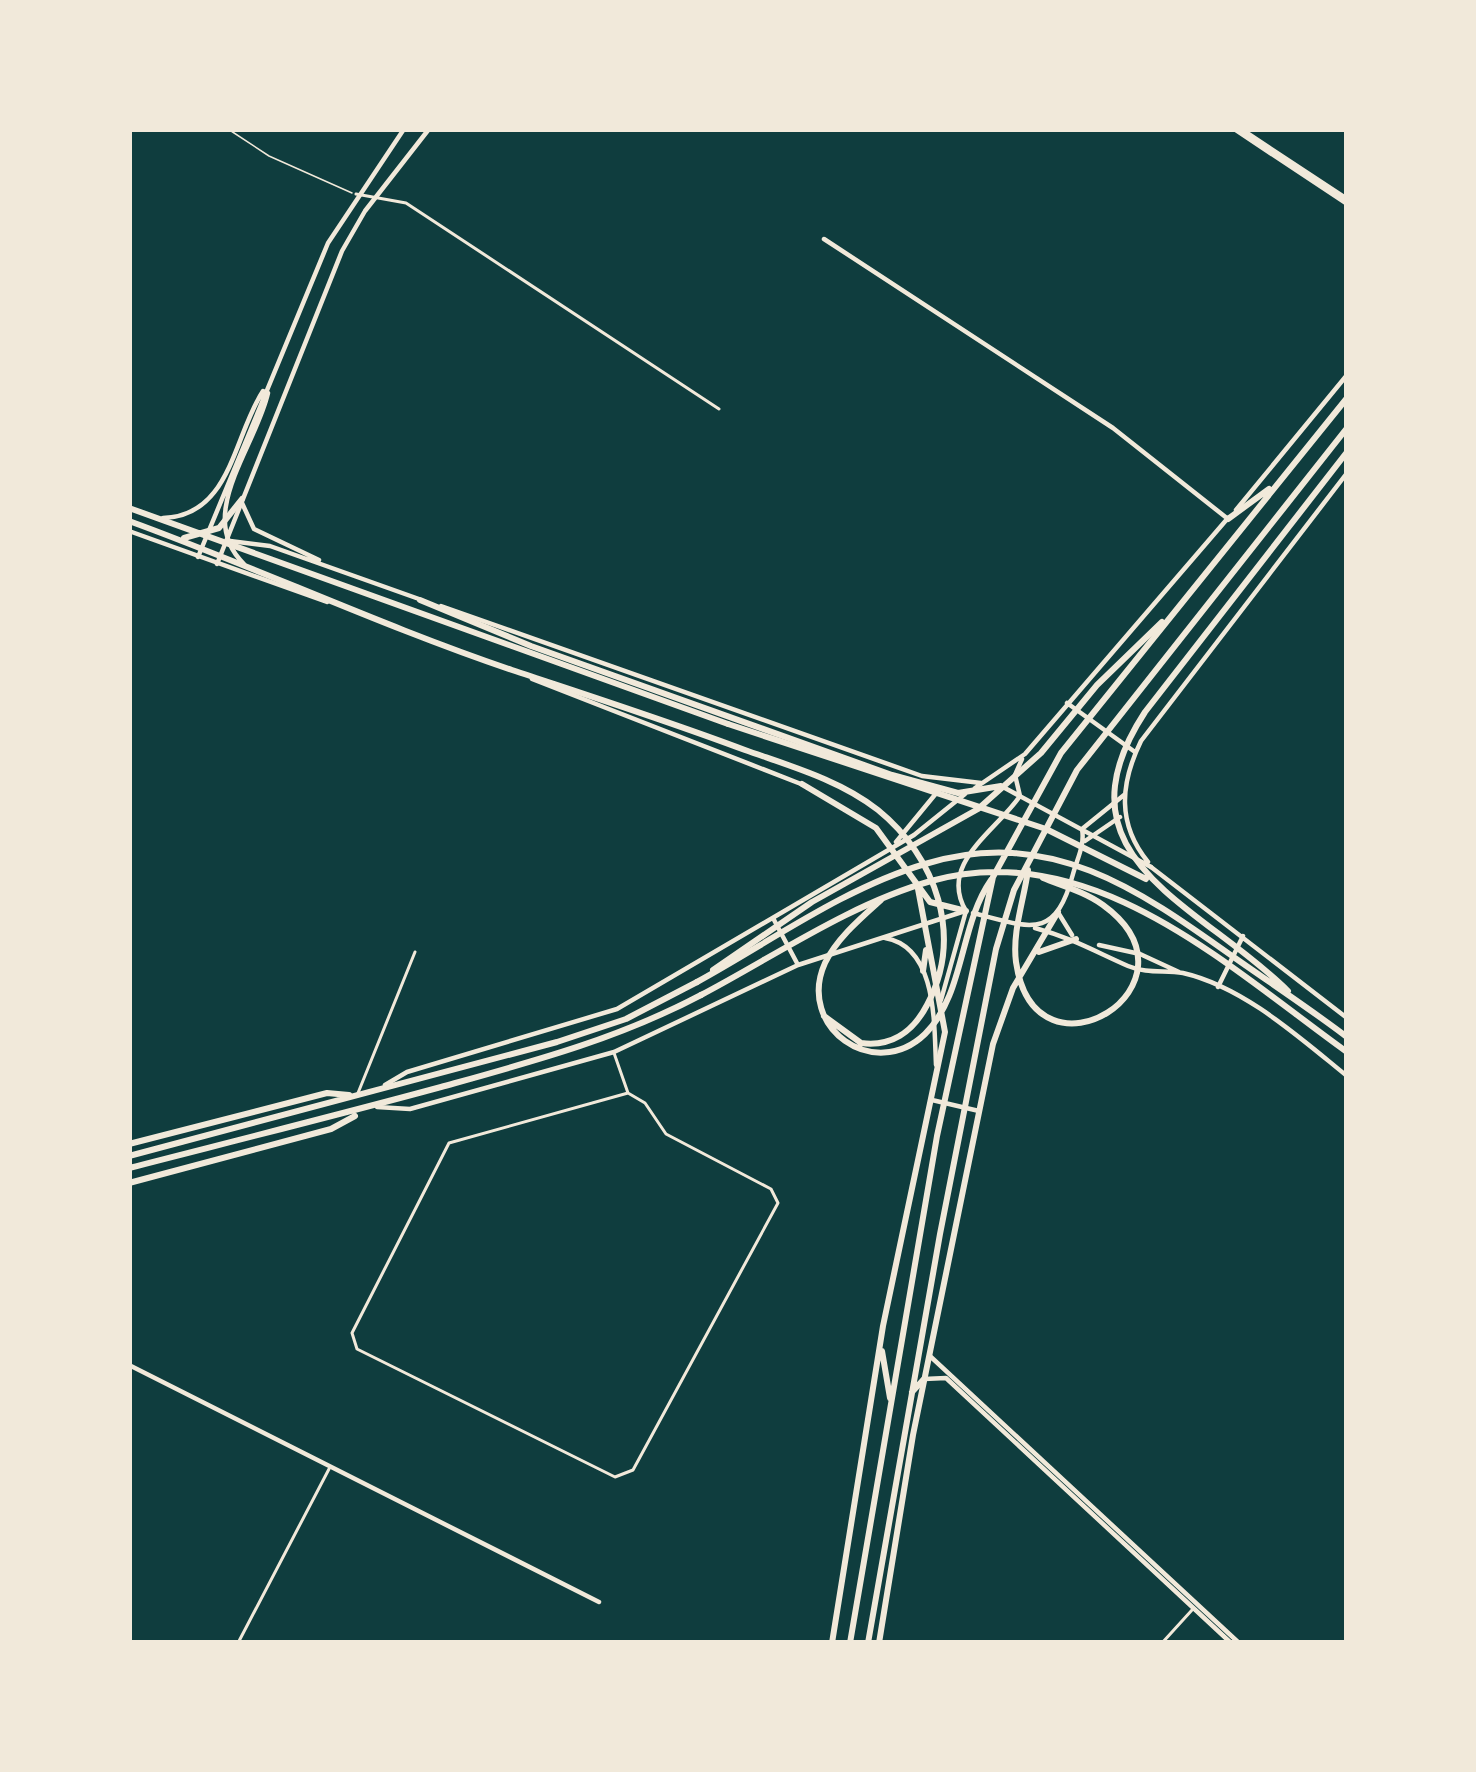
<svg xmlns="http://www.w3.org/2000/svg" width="1476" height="1772" font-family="Manrope,sans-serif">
	<rect width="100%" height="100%" fill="#0f3d3e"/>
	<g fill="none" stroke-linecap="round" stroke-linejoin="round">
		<path stroke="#f1e9da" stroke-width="1.5" d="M228,129L269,156L352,193"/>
		<path stroke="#f1e9da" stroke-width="3" d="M356,194L406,203L719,409
			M614,1053L628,1093L449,1143L352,1333L357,1349L615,1477L633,1470L778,1203L771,1189L666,1134L645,1103L628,1093
			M358,1093L415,952
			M129,1641L133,1643
			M238,1643L329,1469
			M1162,1643L1192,1610"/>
		<path stroke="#f1e9da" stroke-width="4.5" d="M1234,129L1347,204
			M1241,129L1347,199
			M824,239L1113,428L1228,519
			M242,503L254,529L319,560
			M1236,510L1347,375
			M129,531L327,602
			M230,541L270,546L419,599
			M441,606L922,776L981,783
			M532,679L801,784
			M1067,703L1135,752
			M1003,787L1151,867
			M975,788L1025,754L1228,518
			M1082,829L1124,795
			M1085,841L1120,817
			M896,842L938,791
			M1148,862C1117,824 1120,784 1141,741L1347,473
			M966,911C938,864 995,832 1020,796L1015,775L1022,759
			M973,913C1029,927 1055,942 1073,874C1077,859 1085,845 1082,829
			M773,918L798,965
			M885,938C937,947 934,1023 936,1065
			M941,1000L966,911
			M385,1085L407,1072L617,1009L914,835L965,794
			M932,1100L979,1111
			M377,1107L410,1109L614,1052L798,965L962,912
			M129,1365L599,1602"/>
		<path stroke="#f1e9da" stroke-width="4.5" d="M163,518C231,516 233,437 263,391
			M198,557L328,243L404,129
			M217,564L342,251L365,211L429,129
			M244,564C194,516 256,447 268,393
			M1151,867L1347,1018
			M1059,914L1072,935
			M1035,928C1072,938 1094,951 1128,966C1147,974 1164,970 1183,973C1244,987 1300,1038 1347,1076
			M1099,945L1140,954L1179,972
			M1218,987L1243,936
			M931,1357L1239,1643
			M924,1379L946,1378L1231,1643"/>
		<path stroke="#f1e9da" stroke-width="6" d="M129,508L728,724
			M129,521C258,568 382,626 512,670C590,696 668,721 745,750C790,766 840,780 878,810C936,857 964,936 927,1005C913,1032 891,1047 861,1043L824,1016
			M184,538L219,528L242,499
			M420,600L531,646L892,775L958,793L1001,786
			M802,784L876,828L930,902L966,911
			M1028,870C1024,900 1012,932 1016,962C1035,1094 1212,984 1103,905C1085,892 1063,886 1043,878
			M881,900C861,918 837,938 825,963C796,1027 874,1083 925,1034C965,994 959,926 991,880
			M1039,952L1076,939
			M713,970L812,902L978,809L1041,753L1097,685L1162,622
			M923,971L926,950
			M129,1144L327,1093L349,1095
			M129,1156L557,1042L626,1019L697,982
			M129,1168C234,1141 338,1115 441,1087C531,1062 618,1039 701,995
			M129,1183L331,1129L355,1116
			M882,1351L890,1398
			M832,1643L883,1326L945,1032L918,889
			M879,1643L913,1435L993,1044L1013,988L1058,912"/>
		<path stroke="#f1e9da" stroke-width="6" d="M1228,519L1269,489
			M728,724L1046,829L1146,879
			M697,982C770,942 844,888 925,864C1050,826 1138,889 1235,958C1272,984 1310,1009 1347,1037
			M1288,991C1201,904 1049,859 1145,712L1347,452
			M701,995C775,956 850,904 931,881C1091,836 1227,966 1347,1052
			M912,1392L924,1379
			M850,1643L937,1136L993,877L1061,753L1347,398
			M868,1643L940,1234L996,949L1014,890L1077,770L1347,428"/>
	</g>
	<rect width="1476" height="1772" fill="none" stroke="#f1e9da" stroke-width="264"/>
</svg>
